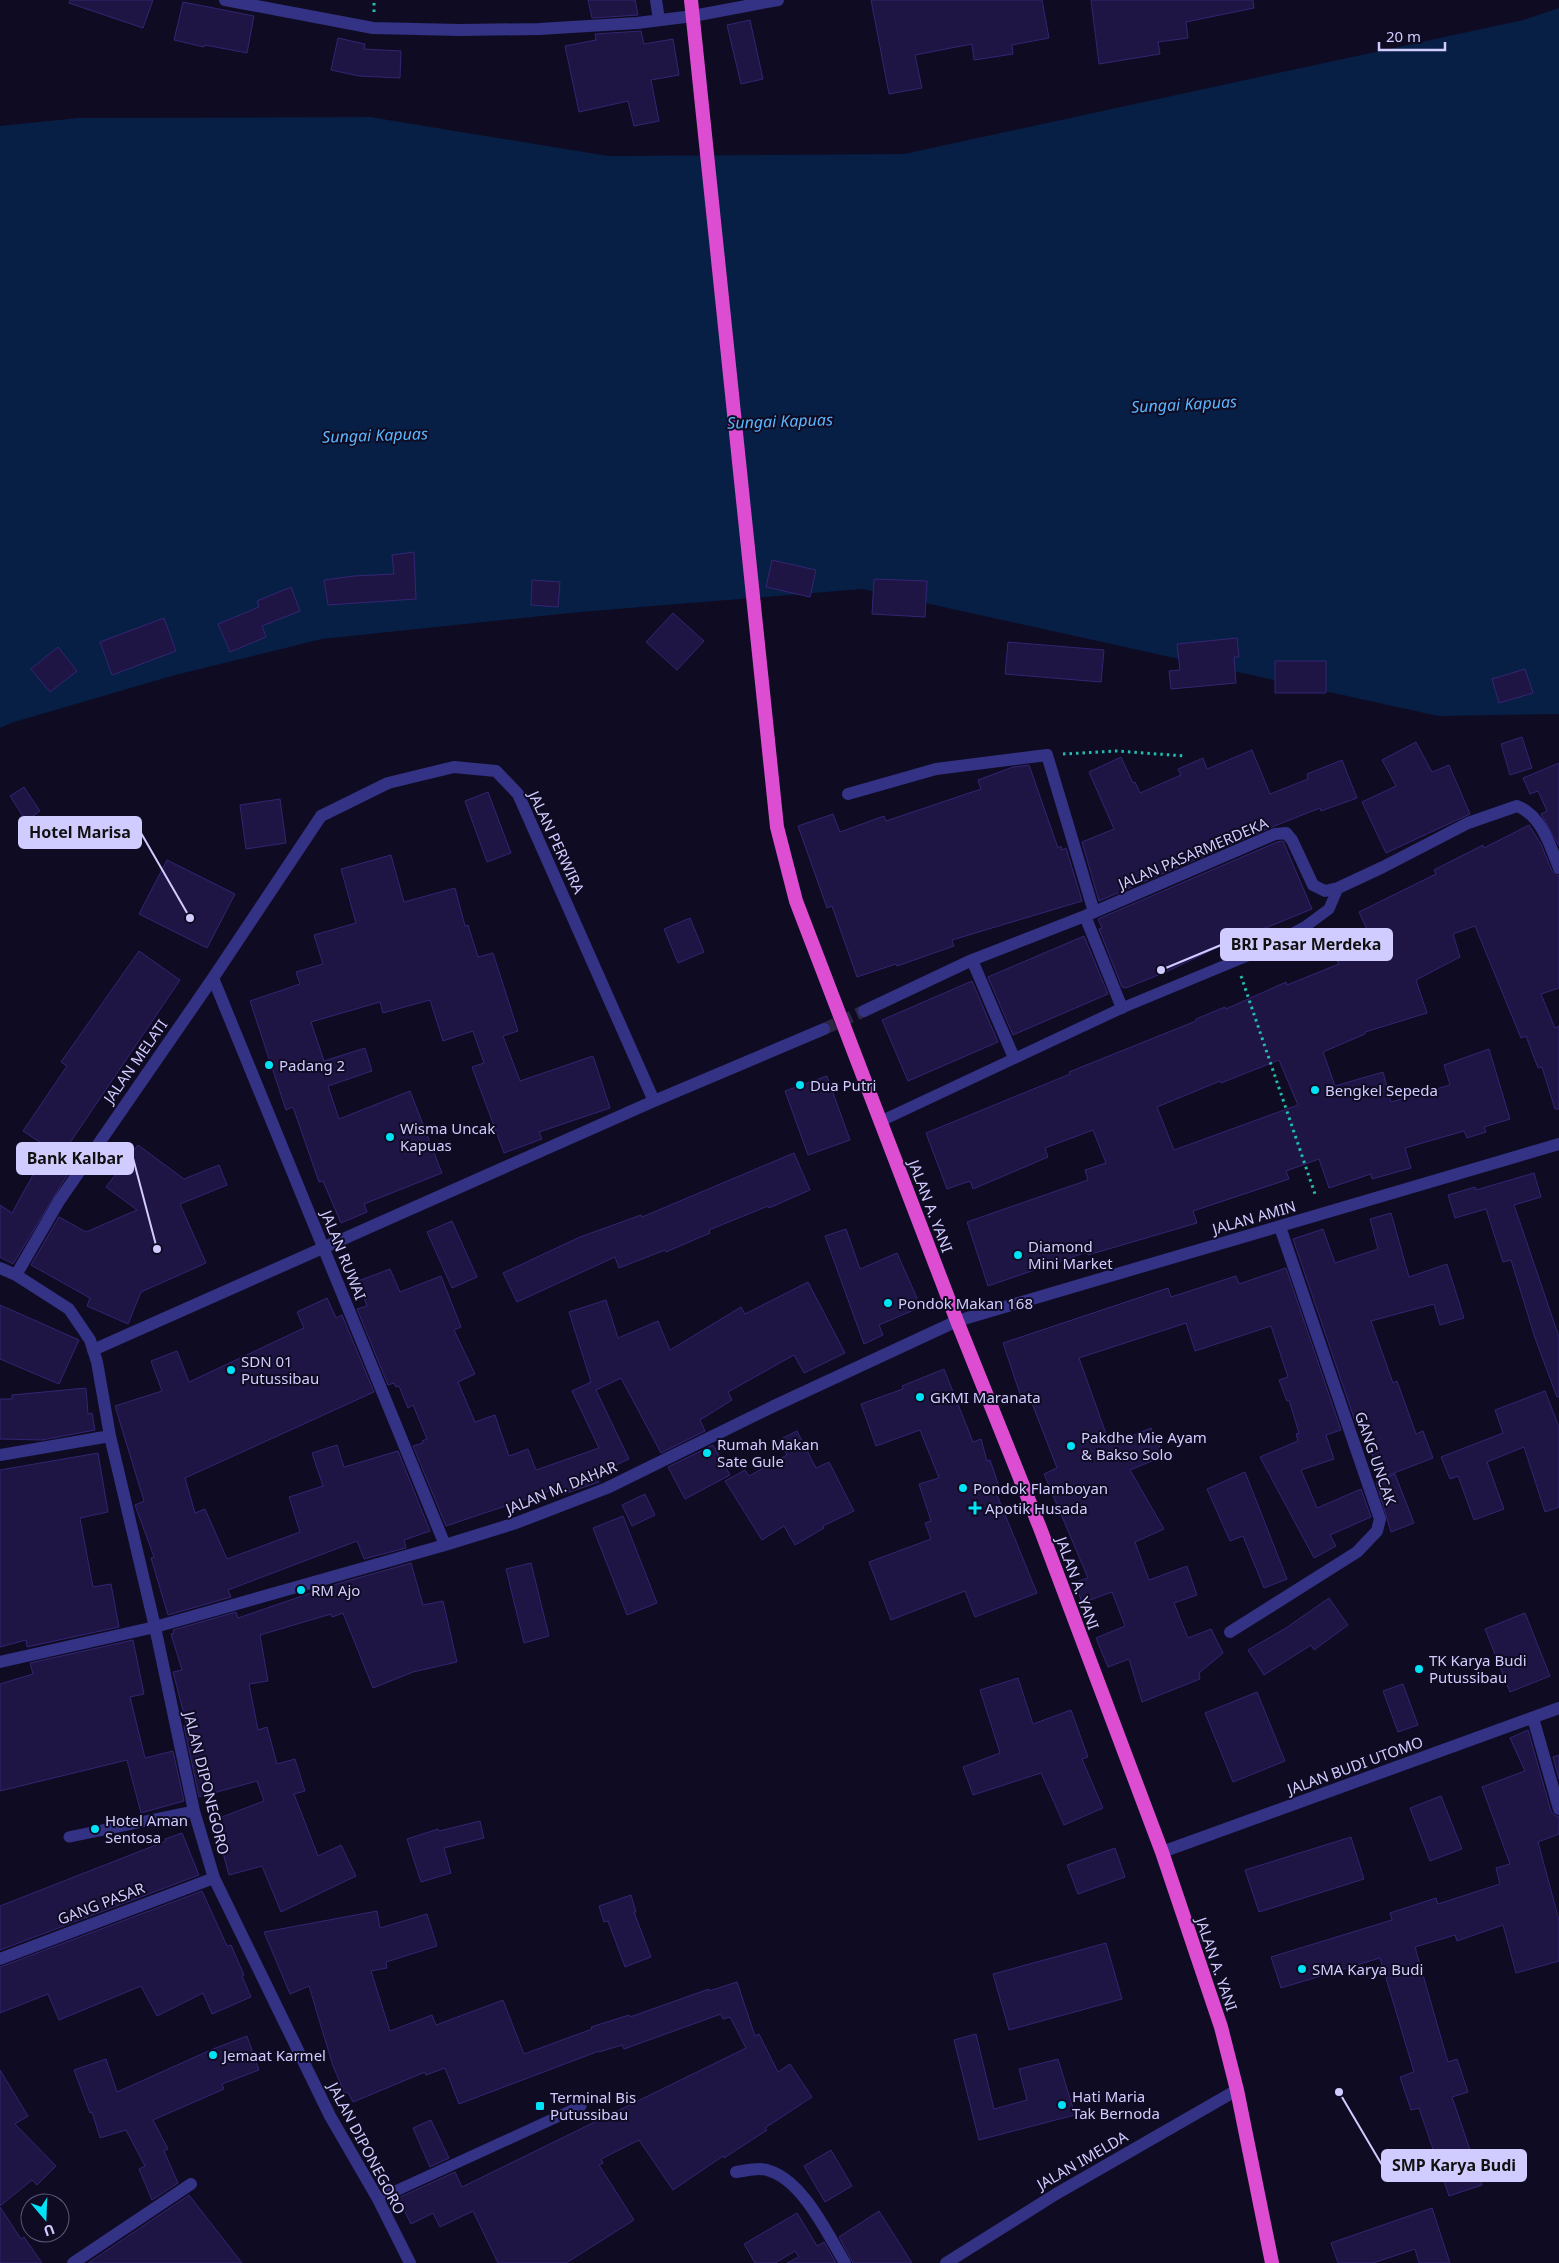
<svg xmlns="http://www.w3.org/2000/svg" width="1559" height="2263" font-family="'Noto Sans',sans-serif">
	<rect width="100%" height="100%" fill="#0f0b22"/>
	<path fill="#071f45" d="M1559,8V714L1438,716L862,589L580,612L322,639L175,675L14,722L0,728V126L78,118L370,117L608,156L904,154L1523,20Z"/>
	<path fill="#1e1544" stroke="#332573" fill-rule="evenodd" d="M70,0H153L143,28L69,3Z
		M588,0H635L638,15L592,18Z
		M871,0H1042L1049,38L1012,45L1013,54L974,60L972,44L915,55L922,88L889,94Z
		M1091,0H1253L1254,8L1186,22L1188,38L1158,42L1160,54L1099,64Z
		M183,2L254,16L247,53L205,45L204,47L174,40Z
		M750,20L763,79L741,84L727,25Z
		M641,31L644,44L673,39L679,75L651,80L659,121L634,126L628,101L579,112L565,46L596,40L595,34Z
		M338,38L365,44L364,49L401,51L400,78L359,76L331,70Z
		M414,552L416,599L328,605L324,580L354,576L394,574L392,555Z
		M772,560L816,570L810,597L766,587Z
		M874,579L927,581L925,617L872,614Z
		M532,580L560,582L558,607L531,605Z
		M291,587L300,611L262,626L266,637L230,652L218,624L259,607L257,601Z
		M673,613L704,641L677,670L646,642Z
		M164,618L176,651L112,675L100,642Z
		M1237,638L1239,657H1234L1236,683L1171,689L1169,671L1180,670L1177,644Z
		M1008,642L1104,650L1101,682L1005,674Z
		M58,647L77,671L50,692L31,669Z
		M1275,661H1326V693H1275Z
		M1525,669L1533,693L1499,703L1492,679Z
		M1522,737L1532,768L1510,775L1501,744Z
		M1416,742L1432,772L1449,765L1470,814L1386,853L1362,802L1396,786L1382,760Z
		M1252,750L1270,794L1308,779L1307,774L1342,760L1357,798L1321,811L1320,808L1272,827L1099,901L1082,842L1114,829L1089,772L1121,757L1133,783L1135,782L1140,793L1181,775L1178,769L1203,758L1207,769Z
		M1559,763V846L1541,814L1547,811L1538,791L1530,794L1523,778Z
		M1029,765L1058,848L1061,846L1062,850L1066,848L1082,901L952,940L954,946L897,966L896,964L857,977L832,906L827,908L798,826L833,814L840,832L884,816L886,821L981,789L978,780L1013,767Z
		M24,787L40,811L26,821L10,796Z
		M488,792L511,853L487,862L465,801Z
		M280,799L286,843L246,849L240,805Z
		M1529,825L1541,844L1552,871L1559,876V988L1541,994L1555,1028L1559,1026V1109H1555L1542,1067L1538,1068L1526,1036L1521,1038L1475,926L1453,934L1460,957L1416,980L1427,1013L1365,1032V1034L1323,1052L1335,1086L1383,1072L1391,1102L1450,1085L1444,1065L1489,1049L1510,1119L1484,1127L1486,1132L1467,1138L1464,1131L1405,1148L1411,1168L1372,1179L1371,1174L1329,1188L1319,1159L1286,1171L1289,1179L1193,1211L1197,1223L1088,1255L1087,1252L988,1286L967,1222L1088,1180L1085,1170L1106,1163L1093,1130L1045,1148L1048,1157L973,1189L970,1181L947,1189L926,1133L1070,1074L1069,1072L1196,1021V1019L1225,1007L1226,1009L1286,982L1287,985L1339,964L1337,961L1375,947L1359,912L1436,874L1434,870L1483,845L1484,848ZM1279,1060L1298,1105L1174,1150L1157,1107L1220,1081L1221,1083Z
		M1283,841L1312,909L1214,949L1168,971L1126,988L1122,987L1099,929L1102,928L1098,919L1277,842Z
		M391,855L404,902L455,888L465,926L468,925L478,957L493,953L518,1031L503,1036L520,1081L593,1056L610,1108L539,1132L542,1139L504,1153L472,1067L484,1063L473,1031L443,1041L430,1000L383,1013L380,1002L311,1022L324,1061L365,1048L372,1071L328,1086L339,1119L410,1091L442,1173L364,1204L367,1212L341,1223L323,1181L319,1182L293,1107L286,1110L250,1001L300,984L296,972L323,964L314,935L356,923L341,869Z
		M167,860L235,894L207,948L139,914Z
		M690,918L704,952L678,963L664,929Z
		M1084,936L1108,994L1013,1035L988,977Z
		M139,951L180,980L61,1156L23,1131L67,1066L61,1062Z
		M972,981L998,1042L908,1081L882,1020Z
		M827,1076L850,1140L808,1155L785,1091Z
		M138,1145L184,1179L219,1165L227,1185L180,1204L206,1263L141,1292L128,1324L87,1306L90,1298L31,1265L59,1217L86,1232L137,1210L106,1187Z
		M794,1153L810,1190L769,1208L768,1206L709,1230L710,1233L666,1252L665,1250L619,1268L615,1257L517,1302L503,1273L580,1237L641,1215L642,1217Z
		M44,1155L71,1169L13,1264L0,1257V1205L12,1213Z
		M1534,1173L1541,1197L1514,1205L1559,1337V1397H1557L1535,1338L1511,1260L1503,1262L1486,1209L1455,1218L1448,1195L1475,1187L1476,1190Z
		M1391,1213L1409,1277L1447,1264L1464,1318L1440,1325L1434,1304L1371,1321L1393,1383L1397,1381L1416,1434L1423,1431L1433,1458L1381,1478L1360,1423L1356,1424L1293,1239L1323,1229L1335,1263L1378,1249L1370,1219Z
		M452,1221L477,1277L452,1288L427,1232Z
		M846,1229L860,1269L897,1253L921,1307L879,1325L883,1335L864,1344L825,1236Z
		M1286,1268L1341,1430L1326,1435L1334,1459L1301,1470L1317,1508L1361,1489L1371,1517L1330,1535L1336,1546L1314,1558L1260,1457L1298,1441L1296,1434L1299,1433L1289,1400L1287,1401L1279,1380L1288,1377L1271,1326L1195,1351L1186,1323L1079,1358L1110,1445L1151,1428L1164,1456L1130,1470L1164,1529L1135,1542L1149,1580L1187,1566L1197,1595L1174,1603L1188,1638L1211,1629L1223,1653L1199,1673L1200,1679L1142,1702L1129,1659L1108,1667L1096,1638L1125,1626L1112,1592L1082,1603L1075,1582L1088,1578L1044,1474L1057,1468L1030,1398L1022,1400L1003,1343L1168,1288L1171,1297L1236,1276L1239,1284Z
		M390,1269L400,1292L441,1276L461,1327L454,1330L475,1374L458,1382L475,1422L495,1415L509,1456L528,1449L536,1470L599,1448L572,1391L591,1382L569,1312L606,1300L618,1338L658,1321L670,1350L741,1307L745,1314L808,1282L845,1353L804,1373L794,1355L728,1392L732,1400L700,1420L705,1431L661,1453L621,1378L596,1390L629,1459L596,1474L599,1482L561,1495L559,1488L446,1526L413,1446L423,1443L422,1441L427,1439L413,1405L408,1408L399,1386L396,1387L394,1383L388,1385L357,1309L367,1306L358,1281Z
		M327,1298L336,1318L342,1315L374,1392L185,1478L195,1513L205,1509L227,1559L300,1532L289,1497L323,1486L312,1453L337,1445L344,1467L398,1451L430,1531L404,1540L406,1548L364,1559L357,1541L228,1590L231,1597L168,1615L151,1558L154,1557L135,1505L144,1501L115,1406L162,1391L151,1361L177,1351L189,1382L304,1328L297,1312Z
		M0,1305L79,1340L59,1384L0,1359Z
		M944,1369L973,1442L981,1439L987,1461L990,1460L1000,1489L995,1490L1037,1593L975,1617L965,1591L891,1620L869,1562L931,1539L925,1523L931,1521L919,1484L939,1478L920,1430L876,1446L861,1404L903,1389L902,1386Z
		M86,1388L88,1414L92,1413L95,1430L42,1440L0,1439V1399H12V1395Z
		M1545,1391L1559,1427V1507L1545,1512L1524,1447L1487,1462L1504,1509L1474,1520L1458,1476L1450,1479L1441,1457L1503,1433L1495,1410Z
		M797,1431L816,1468L829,1462L854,1511L823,1526L824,1528L795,1545L784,1526L762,1540L725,1481L745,1470L749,1476L787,1455L779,1440Z
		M713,1445L730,1475L685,1499L668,1467Z
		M98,1453L108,1512L80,1518L93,1587L111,1584L119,1627L27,1647L26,1640L0,1647V1470Z
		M1245,1472L1287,1579L1264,1588L1243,1536L1230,1541L1207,1489Z
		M1395,1474L1414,1523L1391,1532L1376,1482Z
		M645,1494L655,1515L632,1526L622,1505Z
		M623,1516L657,1603L627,1615L593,1528Z
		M411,1563L423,1605L443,1601L457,1662L413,1672L373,1688L343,1613L332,1617L331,1614L260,1635L268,1681L249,1684L258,1730L267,1727L277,1764L295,1759L305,1791L294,1794L318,1856L341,1845L356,1876L281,1912L262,1866L229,1875L214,1820L264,1801L257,1781L199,1797L184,1726H187L173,1672L182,1670L171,1634L174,1633L173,1630L236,1612L238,1618L340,1583Z
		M531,1563L549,1636L524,1643L506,1569Z
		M1329,1598L1348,1625L1314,1650L1311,1645L1264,1675L1248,1650L1286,1628Z
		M1525,1613L1550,1676L1510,1692L1485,1629Z
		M133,1640L144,1694L130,1697L145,1758L173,1751L184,1801L141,1813L127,1760L0,1791V1684L33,1674L30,1663Z
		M1018,1678L1033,1724L1071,1710L1088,1757L1082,1759L1103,1808L1064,1825L1041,1773L973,1795L963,1767L1000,1753L980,1690Z
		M1403,1684L1418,1725L1398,1732L1383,1691Z
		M1257,1692L1285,1761L1233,1782L1205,1713Z
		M1528,1730L1551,1811L1554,1815L1559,1817V1834L1538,1842L1559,1920V1961L1516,1973L1503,1925L1457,1941L1455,1935L1415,1947L1448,2062L1457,2059L1468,2092L1452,2097L1482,2185L1449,2196L1419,2108L1411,2110L1400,2077L1414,2072L1380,1958L1281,1988L1271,1957L1392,1920L1390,1913L1436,1898L1438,1904L1500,1884L1496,1868L1510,1864L1482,1787L1525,1771L1510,1738Z
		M1559,1755V1779L1553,1757Z
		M1441,1796L1462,1849L1430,1861L1410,1808Z
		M480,1821L484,1838L444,1848L451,1873L421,1882L407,1839L438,1829L439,1831Z
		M182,1833L199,1875L0,1950V1906L166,1841L165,1839Z
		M1351,1837L1364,1879L1259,1912L1245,1870Z
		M1115,1848L1125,1877L1078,1894L1067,1865Z
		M202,1891L227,1946L231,1945L244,1975L242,1976L251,1997L212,2014L203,1993L157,2016L141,1986L59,2020L48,1994L0,2013V1967Z
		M631,1895L636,1912H634L651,1957L625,1967L608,1921L604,1922L599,1906Z
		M377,1911L380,1928L427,1914L437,1946L386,1962L387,1968L371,1971L390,2031L432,2015L436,2025L503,2000L524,2054L592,2029L591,2027L629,2015L630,2017L709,1989V1991L737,1982L755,2036L759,2034L778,2072L790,2064L812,2097L765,2128L767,2130L724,2158L723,2156L673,2190L639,2140L601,2159L603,2163L599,2165L634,2220L566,2263H498L473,2211L440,2227L433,2213L411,2224L398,2198L455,2172L462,2187L746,2048L730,2017L723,2019L721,2014L624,2049L622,2045L599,2052V2051L459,2104L445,2068L426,2075L425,2072L353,2102L348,2092L345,2094L333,2066L309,1986L290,1994L264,1932Z
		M1106,1943L1122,1999L1009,2030L993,1974Z
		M976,2034L994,2109L1027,2100L1019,2069L1058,2059L1075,2115L979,2140L954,2040Z
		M247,2036L259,2070L222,2084L224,2089L153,2120L168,2149L164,2151L178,2183L152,2200L139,2169L145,2166L126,2130L100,2138L92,2112L90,2113L74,2070L106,2059L117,2092L213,2049Z
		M0,2070L28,2116L15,2124L56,2166L37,2185L32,2180L0,2206Z
		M431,2120L449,2158L430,2167L413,2128Z
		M831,2150L852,2186L825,2202L804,2166Z
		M189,2195L242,2263H88Z
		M0,2207L21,2239L24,2237L42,2263H0Z
		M1432,2208L1450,2263H1419L1415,2249L1373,2263H1338L1331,2243Z
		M879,2211L912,2263H853L839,2237Z
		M797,2213L817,2246L824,2242L836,2263H787L799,2257L795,2251L775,2263H755L744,2244Z"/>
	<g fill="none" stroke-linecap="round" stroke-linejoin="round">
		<path stroke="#2c2843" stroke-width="12" stroke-dasharray="12 6" stroke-linecap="butt" d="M824,1029L864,1011"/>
		<path stroke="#22bdb0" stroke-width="3" stroke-dasharray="2.5 4" stroke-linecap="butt" d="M374,12V0
			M1063,754L1117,751L1185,756
			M1241,976L1316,1197"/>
		<path stroke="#333285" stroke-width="11" d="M881,1121L1122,1008L1257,952L1306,926L1329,909L1338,888
			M69,1837L194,1811
			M378,2199L581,2106"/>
		<path stroke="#333285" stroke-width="12" d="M225,0L373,28L460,30L539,29L637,23L693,16L778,0
			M656,0L659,20
			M848,794L936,769L1047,755L1094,912
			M1085,916L1122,1008
			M972,960L1014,1058
			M213,978L445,1545
			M864,1011L972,960L1085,916L1275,834L1286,833L1292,840L1313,885L1325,891L1338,888L1383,867L1468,823L1517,806C1541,815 1550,845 1559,868
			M0,1268L16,1275
			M93,1350L654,1101L824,1029
			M0,1455L110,1436
			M1230,1632L1357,1552L1377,1531L1380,1519L1280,1227
			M0,1662L155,1627L445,1545L516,1523L607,1488L774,1406L957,1321L1559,1144
			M1533,1718L1559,1809
			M1162,1852L1559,1708
			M0,1959L214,1878
			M736,2172C745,2171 758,2167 767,2170C802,2179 827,2233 845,2263
			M73,2263L191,2184
			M410,2263L378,2199L330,2116L214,1878L194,1811L155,1627L110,1436L97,1362L90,1340L69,1309L16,1275L59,1201L213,978L321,816L388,783L454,767L496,771L518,794L654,1101
			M946,2263L1056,2194L1237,2090"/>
		<path stroke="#dd4dd1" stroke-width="14" d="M691,0L777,827L796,901L957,1321L1040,1528L1162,1852L1221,2027L1237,2090L1272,2263"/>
	</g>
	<g fill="#00e3f7" stroke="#0f0b22" stroke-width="2">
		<circle cx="269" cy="1065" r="5"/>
		<circle cx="800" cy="1085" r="5"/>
		<circle cx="1315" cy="1090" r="5"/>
		<circle cx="390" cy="1137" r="5"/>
		<circle cx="1018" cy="1255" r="5"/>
		<circle cx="888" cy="1303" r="5"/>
		<circle cx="231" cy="1370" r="5"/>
		<circle cx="920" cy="1397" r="5"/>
		<circle cx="1071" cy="1446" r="5"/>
		<circle cx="707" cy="1453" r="5"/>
		<circle cx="963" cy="1488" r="5"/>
		<path d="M972.5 1500.5h5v5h5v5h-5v5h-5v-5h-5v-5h5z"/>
		<circle cx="301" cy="1590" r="5"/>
		<circle cx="1419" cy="1669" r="5"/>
		<circle cx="95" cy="1829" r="5"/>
		<circle cx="1302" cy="1969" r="5"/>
		<circle cx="213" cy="2055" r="5"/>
		<circle cx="1062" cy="2105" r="5"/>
		<rect x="535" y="2101" width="10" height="10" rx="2.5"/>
	</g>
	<g text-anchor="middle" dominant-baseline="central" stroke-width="4" stroke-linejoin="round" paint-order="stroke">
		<g font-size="15" fill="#d1ccff" stroke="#0f0b22">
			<text transform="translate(557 842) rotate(65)">JALAN PERWIRA</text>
			<text transform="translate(1193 853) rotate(-23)">JALAN PASARMERDEKA</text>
			<text transform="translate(135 1061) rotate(-55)">JALAN MELATI</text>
			<text transform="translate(931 1206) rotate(69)">JALAN A. YANI</text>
			<text transform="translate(1254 1217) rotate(-16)">JALAN AMIN</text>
			<text transform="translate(344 1255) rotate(68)">JALAN RUWAI</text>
			<text transform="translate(1376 1458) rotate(71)">GANG UNCAK</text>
			<text transform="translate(561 1487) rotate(-22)">JALAN M. DAHAR</text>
			<text transform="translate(1078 1583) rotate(70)">JALAN A. YANI</text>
			<text transform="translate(1355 1765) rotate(-20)">JALAN BUDI UTOMO</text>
			<text transform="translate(207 1783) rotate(76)">JALAN DIPONEGORO</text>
			<text transform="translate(101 1903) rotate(-21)">GANG PASAR</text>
			<text transform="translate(1217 1964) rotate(71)">JALAN A. YANI</text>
			<text transform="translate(367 2148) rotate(62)">JALAN DIPONEGORO</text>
			<text transform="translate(1082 2160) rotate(-30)">JALAN IMELDA</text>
		</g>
		<g font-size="15" fill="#d1ccff" stroke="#0f0b22" text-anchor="start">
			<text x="279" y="1065">Padang 2</text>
			<text x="810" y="1085">Dua Putri</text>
			<text x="1325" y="1090">Bengkel Sepeda</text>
			<text x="400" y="1128">Wisma Uncak<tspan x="400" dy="17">Kapuas</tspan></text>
			<text x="1028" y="1246">Diamond<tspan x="1028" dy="17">Mini Market</tspan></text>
			<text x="898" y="1303">Pondok Makan 168</text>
			<text x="241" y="1361">SDN 01<tspan x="241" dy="17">Putussibau</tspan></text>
			<text x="930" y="1397">GKMI Maranata</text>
			<text x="1081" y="1437">Pakdhe Mie Ayam<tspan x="1081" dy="17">&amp; Bakso Solo</tspan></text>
			<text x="717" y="1444">Rumah Makan<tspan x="717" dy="17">Sate Gule</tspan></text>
			<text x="973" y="1488">Pondok Flamboyan</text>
			<text x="985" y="1508">Apotik Husada</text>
			<text x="311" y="1590">RM Ajo</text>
			<text x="1429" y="1660">TK Karya Budi<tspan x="1429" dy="17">Putussibau</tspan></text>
			<text x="105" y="1820">Hotel Aman<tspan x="105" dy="17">Sentosa</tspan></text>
			<text x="1312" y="1969">SMA Karya Budi</text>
			<text x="223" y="2055">Jemaat Karmel</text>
			<text x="1072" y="2096">Hati Maria<tspan x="1072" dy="17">Tak Bernoda</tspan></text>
			<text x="550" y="2097">Terminal Bis<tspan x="550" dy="17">Putussibau</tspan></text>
		</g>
		<g font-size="16" font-style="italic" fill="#5ab6ff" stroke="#0f0b22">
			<text transform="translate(1184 404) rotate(-3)">Sungai Kapuas</text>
			<text transform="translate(780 421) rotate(-2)">Sungai Kapuas</text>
			<text transform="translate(375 435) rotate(-2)">Sungai Kapuas</text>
		</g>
	</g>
	<path fill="none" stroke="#d1ccff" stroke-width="2" d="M190 918L141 833M1161 970L1221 945M157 1249L133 1158M1339 2092L1382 2165"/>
	<g fill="#d1ccff" stroke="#0f0b22" stroke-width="2">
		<circle cx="190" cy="918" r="5"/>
		<circle cx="1161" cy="970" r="5"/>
		<circle cx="157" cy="1249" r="5"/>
		<circle cx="1339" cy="2092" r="5"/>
	</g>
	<g fill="#d1ccff" stroke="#d1ccff" stroke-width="2">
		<rect x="19" y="817" width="122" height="31" rx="5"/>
		<rect x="1221" y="929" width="171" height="31" rx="5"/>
		<rect x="17" y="1143" width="116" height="31" rx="5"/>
		<rect x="1382" y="2150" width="144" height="31" rx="5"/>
	</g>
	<g font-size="16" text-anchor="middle" font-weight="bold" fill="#111">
		<text x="80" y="838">Hotel Marisa</text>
		<text x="1306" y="950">BRI Pasar Merdeka</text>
		<text x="75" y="1164">Bank Kalbar</text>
		<text x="1454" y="2171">SMP Karya Budi</text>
	</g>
	<g transform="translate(45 2218) rotate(161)"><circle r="24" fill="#0f0b22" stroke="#5d587a"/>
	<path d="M0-4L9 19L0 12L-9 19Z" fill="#00e3f7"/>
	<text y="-8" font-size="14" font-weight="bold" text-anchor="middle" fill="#d1ccff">U</text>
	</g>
	<path d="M1379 42v8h66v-8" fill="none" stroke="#d1ccff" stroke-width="2.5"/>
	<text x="1386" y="42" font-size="15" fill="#d1ccff" stroke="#0f0b22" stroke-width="4" paint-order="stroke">20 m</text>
</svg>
